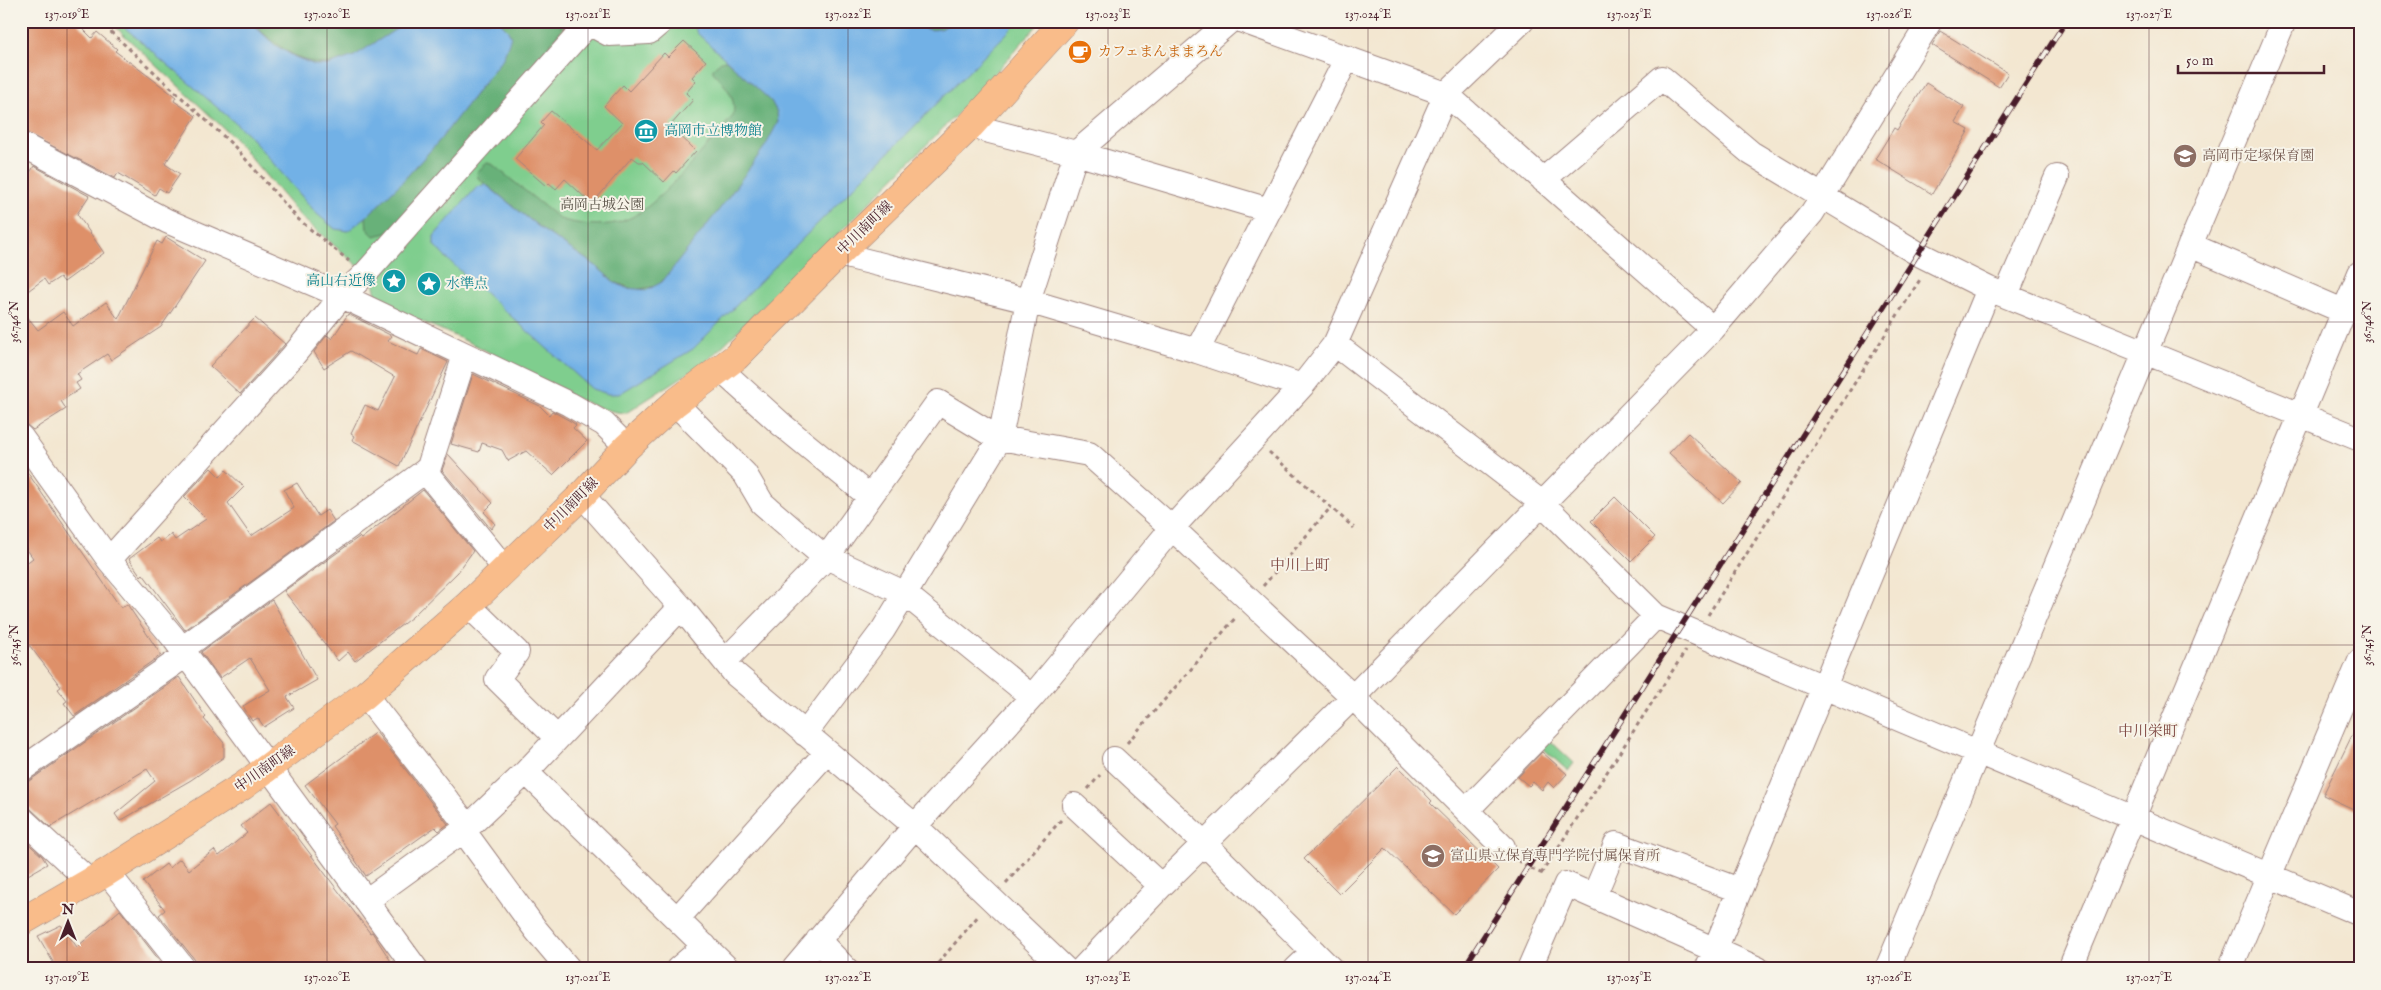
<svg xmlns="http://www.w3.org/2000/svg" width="2381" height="990" font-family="'IM FELL English','Noto Serif JP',serif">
	<rect width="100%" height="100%" fill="#f7f3e8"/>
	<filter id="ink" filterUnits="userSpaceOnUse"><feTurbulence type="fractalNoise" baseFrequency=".02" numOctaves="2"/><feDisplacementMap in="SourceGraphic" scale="10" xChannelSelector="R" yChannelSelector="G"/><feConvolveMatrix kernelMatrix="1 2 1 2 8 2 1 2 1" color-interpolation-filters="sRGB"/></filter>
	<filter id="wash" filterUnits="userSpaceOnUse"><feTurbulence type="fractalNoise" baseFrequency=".0096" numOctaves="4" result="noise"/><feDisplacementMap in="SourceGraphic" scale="20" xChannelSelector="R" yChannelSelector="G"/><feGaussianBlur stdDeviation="1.12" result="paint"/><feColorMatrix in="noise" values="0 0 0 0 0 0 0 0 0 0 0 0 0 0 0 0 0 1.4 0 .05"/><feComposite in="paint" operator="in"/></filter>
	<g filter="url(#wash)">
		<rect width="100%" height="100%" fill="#f3e7d1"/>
		<path fill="#7fce8e" stroke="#64765c" d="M109,21H1041L973,98L837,235L707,361L626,413C591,413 512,364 477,346C445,331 411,317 378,303L372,278L301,217L233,137Z
			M1544,735L1574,763L1568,771L1536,742Z"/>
		<path fill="#67b179" stroke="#586852" d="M249,21H409C337,72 319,84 249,21Z
			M499,21L562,22L561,30L503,103L387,233L374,236L367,229L366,217L415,168L485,82L502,23Z
			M908,21H952C939,35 923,30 908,21Z
			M726,60C742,75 770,91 777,112C778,115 778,120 778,123C773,144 676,271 657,286L635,290L614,282L596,266L544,231L478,178L477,172L487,163L492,164L560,219C582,226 611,228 632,217C662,202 709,142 733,116C737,97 725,85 713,72V68L721,61Z"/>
		<path fill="#72b1e6" stroke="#5e6888" d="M117,21H249L275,45L295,57L315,65H328L354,56L409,21H499L508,30L511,37L503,58L439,141L401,183L366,217L348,231L335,229L317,214L248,134Z
			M692,21H908C923,30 939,35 952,21H1019L693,349L619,394H608L592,389L444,256L434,245V236L476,188L485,184L544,231L596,266L614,282L626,288L647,290L662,282L722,206L766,145L778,122L777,112L771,101L697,33Z"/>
		<g id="blocks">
			<path fill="#de9069" d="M21,21H75L92,38L97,32L117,49L115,51L176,97L174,101L196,116L165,164L180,174L167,193L159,188L155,195L118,173L115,178L21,130Z
				M1940,31L2008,73L1999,87L1932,45Z
				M684,41L706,61L692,77L696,81L686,93L693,100L670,126L696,151L676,173L674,171L664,182L643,162H639L632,157L592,204L565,179L556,189L549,183L546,186L515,159L544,125L541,122L551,111L597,150L622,123L604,106L623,85L629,91L664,53L668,57Z
				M1926,83L1964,107L1955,122L1969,130L1932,194L1875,159L1894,128L1897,130Z
				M34,166L89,196L77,214L104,253L64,282L60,277L48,285L44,279L21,296V188Z
				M166,237L205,261L161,327L111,360L107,354L77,374L81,380L76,383L80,389L61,401L66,409L33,430L27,425L21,424V309L38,330L63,312L73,326L106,302L118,319L157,241L162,244Z
				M348,314L392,336L388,341L418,355L421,349L448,362L399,466L352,440L354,436L351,434L365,405L378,411L395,377L351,351L324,368L314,352L327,335L332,339Z
				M255,318L285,344L240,394L210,366Z
				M473,374L540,406L549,415L552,411L572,422L576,425L573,428L587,441L553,475L526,451L508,461L502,450L482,443L479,452L451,444Z
				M1688,433L1742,483L1723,503L1669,453Z
				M448,454L493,503L484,512L495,524L491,529L442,470Z
				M21,463L121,608L127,604L161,655L74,716L64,703L67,701L58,689L61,687L30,646L21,652V567L33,558L21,541Z
				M211,468L220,477L226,470L244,487L228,503L251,536L294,508L284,490L297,483L318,516L327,510L334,521L185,630L143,574L141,576L129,559L157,538L160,542L171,534L175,540L206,519L184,497Z
				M423,490L473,551L458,572L412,617L355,661L348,652L338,661L284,591L359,537L361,539Z
				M1615,497L1655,537L1631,561L1591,521Z
				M272,600L317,680L287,697L294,708L264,727L258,718L252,721L243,706L270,690L250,658L220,678L201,652Z
				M179,677L206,717L204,719L224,743V757L191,780L120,821L115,814L155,781L147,769L50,827L30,808L21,805V784L29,781Z
				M2360,719V812L2323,795Z
				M376,732L448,824L439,831L435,827L366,876L332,826L335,824L305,785Z
				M1542,752L1567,774L1554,788L1548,782L1542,790L1533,782L1529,786L1518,777Z
				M1398,766L1432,801L1430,803L1498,869L1454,914L1385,848L1339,894L1304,859Z
				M271,802L370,933L372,932L396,969H197L195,960L159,915L165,910L143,882L166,864L169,868L180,859L189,870L214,850L219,856L247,833L241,826Z
				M21,837L42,856L47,864L21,879Z
				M120,910L166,969H57L38,936L61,925L77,947Z"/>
		</g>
	</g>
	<g filter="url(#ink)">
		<use href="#blocks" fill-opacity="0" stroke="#9e837e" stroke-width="1"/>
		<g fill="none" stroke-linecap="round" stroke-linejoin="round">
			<g stroke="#9e837e" stroke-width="26">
				<path id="minor" d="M585,21L609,34L649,32L662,21
					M1243,21L1446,94L1713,329
					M970,126L1076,153L1269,210
					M21,144L167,221L342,296L569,404L604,424L627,447
					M1543,180L1662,78L1751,153L1917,253L1989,289L2360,439
					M2190,245L2343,311
					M838,254L1028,301L1197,351L1302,386
					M2006,295L2057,177
					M1335,344L1542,503L1656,616L2360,914
					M1197,351L1347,58
					M720,369L782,425L869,496
					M675,403L745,474L762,503L822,555L904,593L1032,697
					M21,437L109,560L173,637L416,969
					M425,471L506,570
					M582,495L681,607L735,674L915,826L1065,969
					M109,560L292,357L342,296L365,274L588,24
					M468,605L517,652L497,679L556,737
					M182,649L425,471L429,467L465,355
					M725,661L827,557L938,402L991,434L1000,438L1089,454L1172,528L1353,697L1503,847
					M365,695L468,827
					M805,734L883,630L1000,438L1028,301L1076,153L1230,21
					M1114,759L1204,843L1331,969
					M21,770L186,655
					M526,772L728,969
					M1074,805L1161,886
					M1467,810L1656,616
					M21,818L89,881
					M463,830L536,930L569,969
					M107,872L184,969
					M1594,896L1616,844L1739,890
					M366,901L468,827L526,772L681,607
					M677,919L827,752
					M818,940L846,969
					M678,969L705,946
					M794,969L915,826L1032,697L1172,528L1302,386L1335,344L1446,94L1522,21
					M1082,969L1161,886L1353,697L1713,329L1812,213L1930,21
					M1296,969L1314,952
					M1529,969L1566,884L1758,969
					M1707,969L1989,289
					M1887,969L2284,21
					M2070,969L2360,273
					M2230,969L2360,661"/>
			</g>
			<g stroke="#9e837e" stroke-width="29">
				<path id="major" d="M21,922L107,872L243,786L365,695L468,605L582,495L627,447L675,403L736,357L838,254L970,126L1065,21"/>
			</g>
			<path stroke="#9e837e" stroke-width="3" stroke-dasharray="4 4" stroke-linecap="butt" d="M99,21L235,147L298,219L349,261
				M1269,452L1354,528
				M1263,586L1331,507
				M1708,615L1921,278
				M1127,743L1237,616
				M1088,789L1100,775
				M1518,860L1527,867L1543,874
				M1541,874L1686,650
				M1006,883L1061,820
				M933,969L979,915"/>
			<use href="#minor" stroke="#fff" stroke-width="24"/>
			<use href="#major" stroke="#f9bc8a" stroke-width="28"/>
			<g stroke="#4a1f2b" stroke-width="5.5">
				<path id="rail" d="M1463,969L2066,21"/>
			</g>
			<use href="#rail" stroke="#f7f3e8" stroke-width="4" stroke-dasharray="11" stroke-linecap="butt"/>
		</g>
	</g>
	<path fill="none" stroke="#4a1f2b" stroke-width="1" stroke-opacity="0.45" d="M67,21V969M327,21V969M588,21V969M848,21V969M1108,21V969M1368,21V969M1629,21V969M1889,21V969M2149,21V969M21,322H2360M21,645H2360M21,968H2360"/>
	<defs>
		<g id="cafe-disc" transform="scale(1.25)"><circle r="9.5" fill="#e8710a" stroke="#f7f3e8"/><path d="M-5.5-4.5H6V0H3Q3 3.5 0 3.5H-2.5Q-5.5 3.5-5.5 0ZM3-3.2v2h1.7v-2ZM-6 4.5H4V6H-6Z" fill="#fff"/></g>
		<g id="museum-disc" transform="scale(1.25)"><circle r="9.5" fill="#0f9aa8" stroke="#f7f3e8"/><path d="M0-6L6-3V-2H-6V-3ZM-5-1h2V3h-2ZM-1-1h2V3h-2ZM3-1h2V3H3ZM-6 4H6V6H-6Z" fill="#fff"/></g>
		<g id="school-disc" transform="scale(1.25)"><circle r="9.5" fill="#8d6e63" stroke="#f7f3e8"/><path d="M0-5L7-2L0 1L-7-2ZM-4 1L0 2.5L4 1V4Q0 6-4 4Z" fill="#fff"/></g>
		<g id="sight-disc" transform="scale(1.25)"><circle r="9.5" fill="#0f9aa8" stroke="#f7f3e8"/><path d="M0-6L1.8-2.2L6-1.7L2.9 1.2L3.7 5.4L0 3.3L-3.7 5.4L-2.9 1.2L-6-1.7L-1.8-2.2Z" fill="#fff"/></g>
	</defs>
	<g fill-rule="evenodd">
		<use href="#cafe-disc" x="1080" y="52"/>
		<use href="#museum-disc" x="646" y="131"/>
		<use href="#school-disc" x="2185" y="156"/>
		<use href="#sight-disc" x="394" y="281"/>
		<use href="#sight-disc" x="429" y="284"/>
		<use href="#school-disc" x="1433" y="856"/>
	</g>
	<g text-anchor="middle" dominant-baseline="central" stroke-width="4" stroke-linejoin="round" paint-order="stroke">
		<g font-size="14" fill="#c56008" stroke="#f7f3e8" text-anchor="start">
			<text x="1098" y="52">カフェまんままろん</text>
		</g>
		<g font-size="14" fill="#0d838f" stroke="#f7f3e8" text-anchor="start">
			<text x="664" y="131">高岡市立博物館</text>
			<text x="376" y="281" text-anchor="end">高山右近像</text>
			<text x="446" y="284">水準点</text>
		</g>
		<g font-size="14" fill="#785e54" stroke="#f7f3e8" text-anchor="start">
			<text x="2202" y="156">高岡市定塚保育園</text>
			<text x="1450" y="856">富山県立保育専門学院付属保育所</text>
		</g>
		<g font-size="14" fill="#5a5449" stroke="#f7f3e8">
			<text x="602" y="205">高岡古城公園</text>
		</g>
		<g font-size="14" fill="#4a1f2b" stroke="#f7f3e8">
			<text transform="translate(865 228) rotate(-44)">中川南町線</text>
			<text transform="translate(571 505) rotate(-45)">中川南町線</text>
			<text transform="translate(265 769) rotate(-35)">中川南町線</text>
		</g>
		<g font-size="15" fill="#7e4741" stroke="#f7f3e8">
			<text x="1300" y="565">中川上町</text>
			<text x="2148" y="731">中川栄町</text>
		</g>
	</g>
	<rect width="2381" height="990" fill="none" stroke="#f7f3e8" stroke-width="55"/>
	<g transform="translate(68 922)" stroke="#f7f3e8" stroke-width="4" paint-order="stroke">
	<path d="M0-4L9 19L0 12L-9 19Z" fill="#4a1f2b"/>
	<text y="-8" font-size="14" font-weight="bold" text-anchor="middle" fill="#4a1f2b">N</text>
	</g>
	<path d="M2178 65v8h146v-8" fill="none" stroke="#4a1f2b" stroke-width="2.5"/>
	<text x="2186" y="65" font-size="15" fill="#4a1f2b" stroke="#f7f3e8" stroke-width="4" paint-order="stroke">50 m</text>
	<rect x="28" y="28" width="2326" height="934" fill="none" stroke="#4a1f2b" stroke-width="2"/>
	<g font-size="12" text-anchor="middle" fill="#4a1f2b">
		<text x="67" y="18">137.019°E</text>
		<text x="327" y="18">137.020°E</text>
		<text x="588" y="18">137.021°E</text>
		<text x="848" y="18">137.022°E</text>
		<text x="1108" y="18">137.023°E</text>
		<text x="1368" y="18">137.024°E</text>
		<text x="1629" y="18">137.025°E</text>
		<text x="1889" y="18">137.026°E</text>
		<text x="2149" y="18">137.027°E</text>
		<text transform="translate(14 322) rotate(-90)" y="4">36.746°N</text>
		<text transform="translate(2367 322) rotate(-90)" y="4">36.746°N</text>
		<text transform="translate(14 645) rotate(-90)" y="4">36.745°N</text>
		<text transform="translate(2367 645) rotate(-90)" y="4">36.745°N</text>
		<text x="67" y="981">137.019°E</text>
		<text x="327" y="981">137.020°E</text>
		<text x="588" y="981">137.021°E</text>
		<text x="848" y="981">137.022°E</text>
		<text x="1108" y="981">137.023°E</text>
		<text x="1368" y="981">137.024°E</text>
		<text x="1629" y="981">137.025°E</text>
		<text x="1889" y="981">137.026°E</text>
		<text x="2149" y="981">137.027°E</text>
	</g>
</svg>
